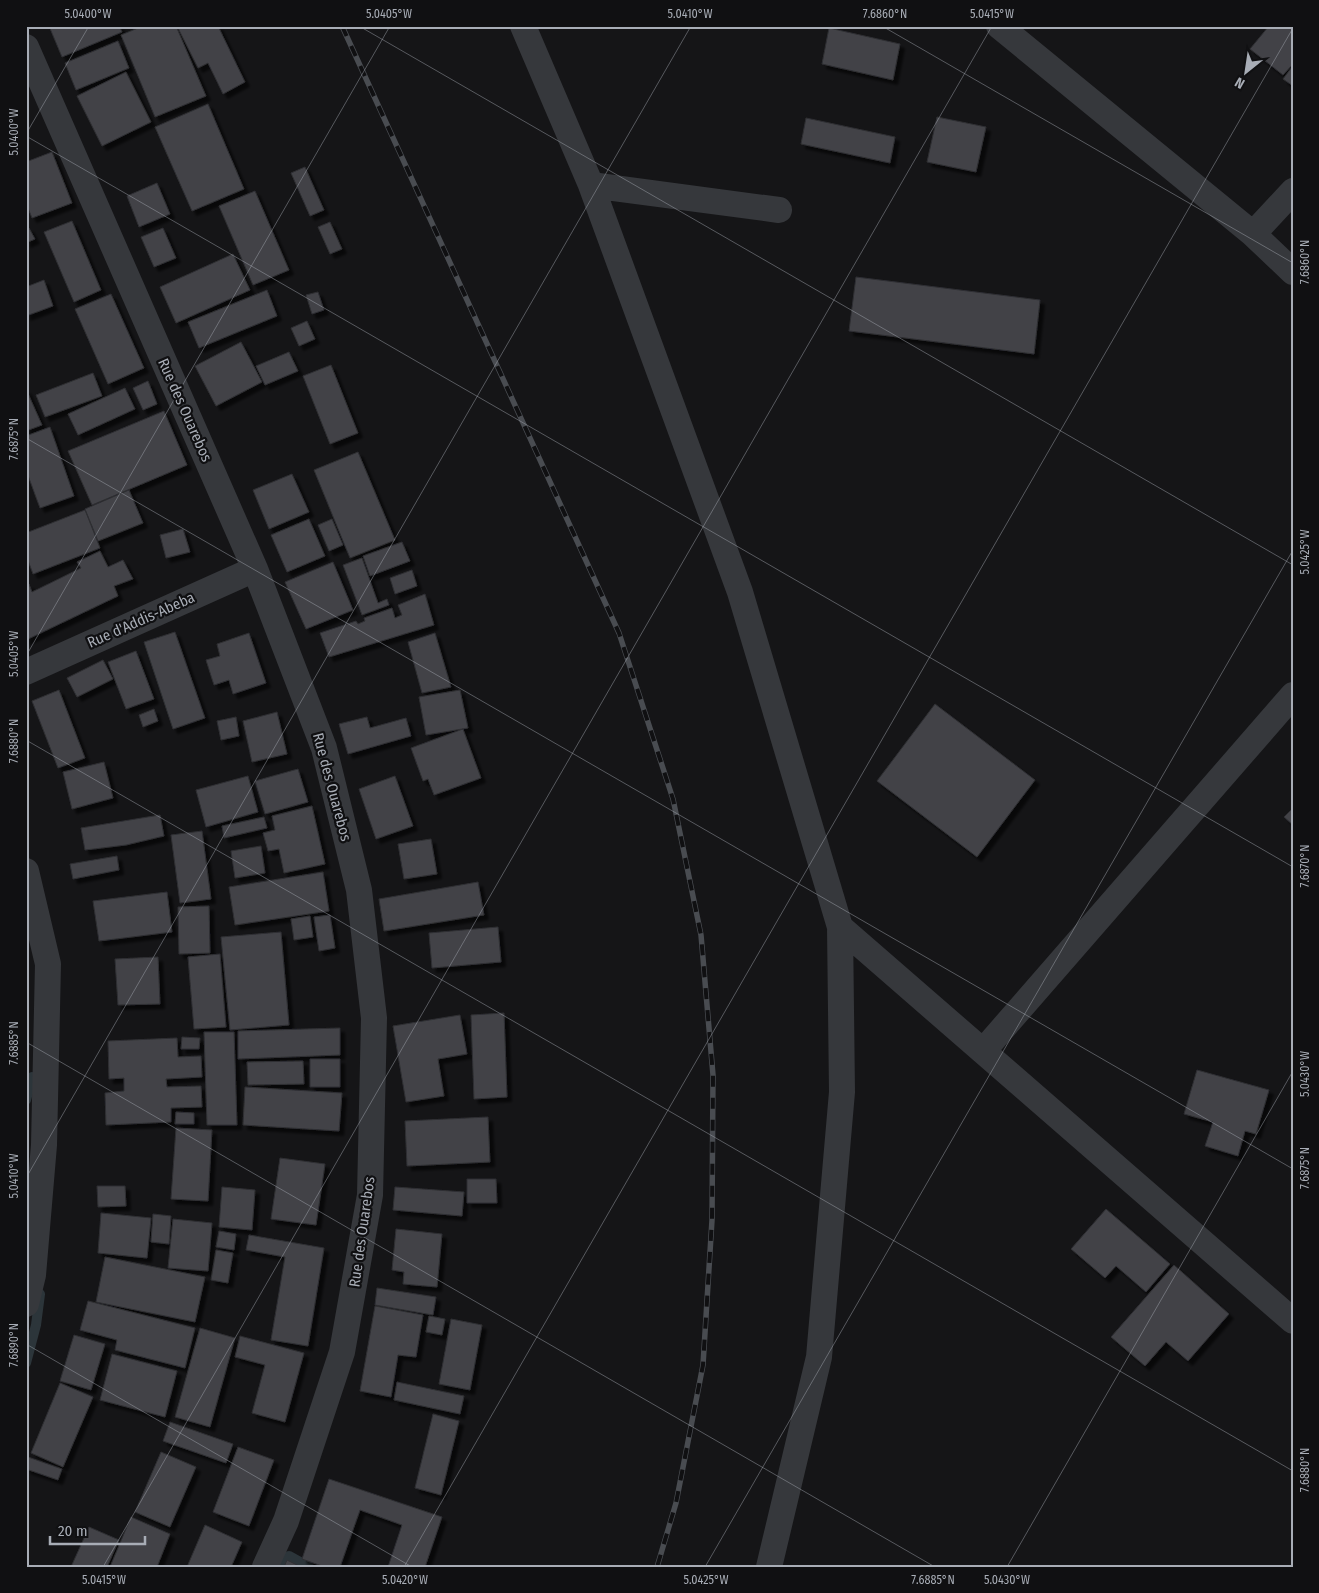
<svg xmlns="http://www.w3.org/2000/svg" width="1319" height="1593" font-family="'Fira Sans Condensed',sans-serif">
	<defs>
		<filter id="shadow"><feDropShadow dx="4.5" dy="4.5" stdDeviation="1" flood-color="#0009"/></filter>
	</defs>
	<rect width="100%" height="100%" fill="#151517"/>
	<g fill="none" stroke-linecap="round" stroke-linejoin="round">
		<path stroke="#2c353a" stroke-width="10" d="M26,1100L32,1077
			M26,1363L36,1325L40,1294
			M279,1567L283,1558L289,1556L309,1567"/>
	</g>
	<path fill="#424347" stroke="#2f2f33" filter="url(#shadow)" d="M49,26H119L122,32L62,57Z
		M143,26H176L206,96L155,117L121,35Z
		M177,26H218L245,82L223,94L208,63L198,68Z
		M1269,26H1293V64L1283,75L1250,49Z
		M829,28L900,44L893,80L822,64Z
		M118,41L129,68L76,90L65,63Z
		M1292,67L1293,68V86L1283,79Z
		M126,72L151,122L102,146L77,96Z
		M208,104L244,189L192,211L155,127Z
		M937,117L986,127L976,172L927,162Z
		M806,118L895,137L890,163L801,144Z
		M52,152L72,203L32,218L26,203V162Z
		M305,167L324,210L310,216L291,173Z
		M157,183L170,214L139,227L127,196Z
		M255,191L289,270L253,285L219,206Z
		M72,221L101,290L74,302L44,232Z
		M330,222L342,249L330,254L318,227Z
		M29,228L35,239L26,243V229Z
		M163,228L176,258L154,267L141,237Z
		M233,254L250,290L176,323L160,287Z
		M856,277L1040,300L1034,354L849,331Z
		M44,280L53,306L26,316V287Z
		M267,290L277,316L199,348L188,322Z
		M318,292L324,310L312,314L306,295Z
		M111,294L144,368L108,384L75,309Z
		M307,321L315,339L299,346L291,328Z
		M241,342L262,382L216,406L195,366Z
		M289,352L298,371L265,385L256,366Z
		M331,365L358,433L330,444L303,376Z
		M93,373L102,396L45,417L36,395Z
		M148,381L157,404L143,410L133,388Z
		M125,388L135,409L78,435L68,414Z
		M26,389L42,425L26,431Z
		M164,411L187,465L92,505L68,451Z
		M50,427L74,496L40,508L26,470V436Z
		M358,452L395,540L350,558L314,470Z
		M292,474L309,512L269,529L253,490Z
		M129,490L143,523L98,541L85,509Z
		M85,510L100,548L33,574L26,555V533Z
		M309,519L325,556L287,572L271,535Z
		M332,519L343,545L329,551L318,525Z
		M183,529L190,552L166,558L160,535Z
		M402,542L410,561L370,576L363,556Z
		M100,551L108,567L123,560L133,579L114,586L118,596L26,640V586L29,584L32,592L81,568L77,562Z
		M362,558L378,603L387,599L389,605L362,615L343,565Z
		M333,562L353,610L306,629L285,582Z
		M412,570L417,586L395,594L390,578Z
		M425,594L434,625L329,657L320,633L356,621L358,624L365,621L364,618L392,608L395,618L402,615L398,605Z
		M175,632L205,718L173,729L144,642Z
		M249,633L266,683L233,694L229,680L214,685L206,660L220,656L217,644Z
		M435,633L451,687L422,693L408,642Z
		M136,651L154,699L126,709L108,662Z
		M103,660L113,679L77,697L67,678Z
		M59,690L85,758L58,768L32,701Z
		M460,690L468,728L426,735L419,697Z
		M935,704L1035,780L977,857L877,781Z
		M154,709L158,721L143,727L139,715Z
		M277,712L287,754L252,762L243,721Z
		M236,717L239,736L221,740L217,721Z
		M367,717L370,728L406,718L411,736L348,754L339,724Z
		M463,729L481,778L434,795L428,779L423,781L411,748Z
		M104,762L113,798L72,809L63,772Z
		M298,769L308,802L265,814L255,781Z
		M248,776L258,812L206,827L196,790Z
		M395,776L413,826L376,839L359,789Z
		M312,806L325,864L284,873L279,849L268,851L263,833L275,830L272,816Z
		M1293,808V825L1284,817Z
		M160,815L164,836L126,845L85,850L81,828Z
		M264,817L267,828L224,838L222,826Z
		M202,831L211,899L180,903L171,835Z
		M431,839L437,874L404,879L398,844Z
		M261,846L265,873L235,878L231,851Z
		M117,856L119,870L73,879L70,864Z
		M323,872L329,911L235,925L229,887Z
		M478,882L484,915L384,931L379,899Z
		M167,892L172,932L99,941L93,901Z
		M209,906L210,953L179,954L178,907Z
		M330,915L335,948L319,951L314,917Z
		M310,916L313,937L294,940L291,919Z
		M498,927L501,962L432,968L429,933Z
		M281,932L289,1025L230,1030L221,937Z
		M220,954L226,1027L194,1029L188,957Z
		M158,957L160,1004L118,1005L115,959Z
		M504,1013L507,1097L474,1099L471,1015Z
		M460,1015L467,1054L438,1059L444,1096L406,1102L393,1026Z
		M340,1028V1055L238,1059V1031Z
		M204,1032H234L237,1125H207Z
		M182,1037L200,1038L199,1049H181Z
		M177,1038L178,1057L201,1056L202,1077L166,1079L167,1087L201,1086L202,1107L171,1108V1122L106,1125L105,1093L124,1091V1078L109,1079L108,1041Z
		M310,1059H340V1087H310Z
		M303,1061L304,1084L248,1085L247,1062Z
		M1197,1070L1269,1090L1256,1134L1245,1131L1238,1156L1205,1146L1213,1122L1184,1114Z
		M245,1087L342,1093L339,1131L243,1125Z
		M176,1112L194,1113V1124H175Z
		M488,1117L490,1162L407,1166L405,1121Z
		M176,1128L212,1130L208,1201L171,1199Z
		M280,1158L325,1164L316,1225L271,1219Z
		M467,1179H496L497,1203H467Z
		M97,1186H125L126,1206L98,1207Z
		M222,1187L255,1190L252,1230L219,1227Z
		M395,1187L464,1192L462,1216L393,1210Z
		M1106,1209L1170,1264L1146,1292L1116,1266L1105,1278L1071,1249Z
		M101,1213L151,1218L147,1258L98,1253Z
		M153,1214L171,1216L169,1244L151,1242Z
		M173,1219L212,1223L208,1271L168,1268Z
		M396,1229L442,1234L437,1287L403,1284L404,1272L392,1270Z
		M219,1231L236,1234L234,1250L216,1247Z
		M249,1235L324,1248L308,1346L271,1340L285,1257L246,1250Z
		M216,1250L233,1253L228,1283L211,1280Z
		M105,1257L205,1277L195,1322L96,1302Z
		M1174,1265L1229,1314L1188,1361L1166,1342L1145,1366L1111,1337Z
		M377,1288L436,1297L433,1315L375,1305Z
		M88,1301L195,1328L185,1368L115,1350L117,1340L80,1330Z
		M375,1306L423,1315L416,1357L398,1355L391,1397L360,1391Z
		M429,1316L445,1319L442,1335L426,1332Z
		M451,1319L482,1325L470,1390L439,1384Z
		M200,1328L235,1338L210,1427L175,1417Z
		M74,1335L105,1344L91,1390L60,1381Z
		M240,1336L304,1353L285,1422L252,1413L265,1365L235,1357Z
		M112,1354L177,1371L165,1417L100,1400Z
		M397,1382L464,1396L460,1414L394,1400Z
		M60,1383L93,1397L63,1467L31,1453Z
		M433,1414L459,1421L441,1495L415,1488Z
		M170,1422L233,1444L226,1463L163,1441Z
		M238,1447L274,1460L249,1526L213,1512Z
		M161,1452L196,1467L170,1527L135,1512Z
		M28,1457L62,1469L58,1480L26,1469Z
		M329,1479L442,1517L425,1567H388L402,1525L360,1510L340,1567H325L302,1559Z
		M131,1517L170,1534L157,1567H110Z
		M205,1525L242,1542L231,1567H187Z
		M89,1527L119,1540L107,1567H71Z
		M287,1560L301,1567H284Z"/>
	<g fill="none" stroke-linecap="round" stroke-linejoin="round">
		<path stroke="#36383c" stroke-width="26" d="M523,26L591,185L740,592L840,927L842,1092L819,1357L769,1567
			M999,26L1253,234L1293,272
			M26,47L255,569L324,748L359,890L374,1018L370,1195L342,1352L286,1521L265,1567
			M591,185L779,210
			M1253,234L1293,191
			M26,672L255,569
			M26,871L48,964L44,1145L33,1275L26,1304
			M840,927L1293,1321
			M984,1050L1293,695"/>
		<g stroke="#494c51" stroke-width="5.5">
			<path id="rail" d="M342,26L619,633L673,799L701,935L713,1075L712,1220L703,1365L676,1503L657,1567"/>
		</g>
		<use href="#rail" stroke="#101012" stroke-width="4" stroke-dasharray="11" stroke-linecap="butt"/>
	</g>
	<path fill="none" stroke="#a8adb6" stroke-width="1" stroke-opacity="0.45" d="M359,26L1293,565M882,26L1293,263M26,134L89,26M26,136L1293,867M26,438L1293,1169M26,656L390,26M26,740L1293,1471M26,1042L935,1567M26,1178L691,26M26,1344L412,1567M103,1567L992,26M404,1567L1293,28M705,1567L1293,550M1007,1567L1293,1071"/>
	<g text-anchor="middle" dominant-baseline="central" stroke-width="4.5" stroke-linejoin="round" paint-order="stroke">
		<g font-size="15" fill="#a8adb6" stroke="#101012">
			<text transform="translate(185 410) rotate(66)">Rue des Ouarebos</text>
			<text transform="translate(141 620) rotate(-24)">Rue d'Addis-Abeba</text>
			<text transform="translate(332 787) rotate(75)">Rue des Ouarebos</text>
			<text transform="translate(362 1232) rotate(-82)">Rue des Ouarebos</text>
		</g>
	</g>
	<rect width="1319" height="1593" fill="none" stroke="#101012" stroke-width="55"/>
	<g transform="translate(1246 72) rotate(210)" stroke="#101012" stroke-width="4" paint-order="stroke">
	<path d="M0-4L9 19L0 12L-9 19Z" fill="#a8adb6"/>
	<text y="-8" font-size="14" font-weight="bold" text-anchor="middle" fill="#a8adb6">N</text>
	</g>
	<path d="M50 1536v8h95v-8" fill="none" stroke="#a8adb6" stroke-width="2.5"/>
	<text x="58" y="1536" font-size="15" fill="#a8adb6" stroke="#101012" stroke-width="4" paint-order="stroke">20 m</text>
	<rect x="28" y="28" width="1264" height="1538" fill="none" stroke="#a8adb6" stroke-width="2"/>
	<g font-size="12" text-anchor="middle" fill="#a8adb6">
		<text x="88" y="18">5.0400°W</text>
		<text x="389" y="18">5.0405°W</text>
		<text x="690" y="18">5.0410°W</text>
		<text x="885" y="18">7.6860°N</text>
		<text x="992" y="18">5.0415°W</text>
		<text transform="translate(14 132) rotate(-90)" y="4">5.0400°W</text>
		<text transform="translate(1305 262) rotate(-90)" y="4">7.6860°N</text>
		<text transform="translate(14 439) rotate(-90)" y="4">7.6875°N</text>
		<text transform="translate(1305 552) rotate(-90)" y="4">5.0425°W</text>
		<text transform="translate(14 654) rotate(-90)" y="4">5.0405°W</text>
		<text transform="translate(14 741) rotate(-90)" y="4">7.6880°N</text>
		<text transform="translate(1305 866) rotate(-90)" y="4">7.6870°N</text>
		<text transform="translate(14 1043) rotate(-90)" y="4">7.6885°N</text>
		<text transform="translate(1305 1074) rotate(-90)" y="4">5.0430°W</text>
		<text transform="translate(1305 1168) rotate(-90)" y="4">7.6875°N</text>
		<text transform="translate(14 1176) rotate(-90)" y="4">5.0410°W</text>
		<text transform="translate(14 1345) rotate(-90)" y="4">7.6890°N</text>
		<text transform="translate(1305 1470) rotate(-90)" y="4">7.6880°N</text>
		<text x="104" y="1584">5.0415°W</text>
		<text x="405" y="1584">5.0420°W</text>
		<text x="706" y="1584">5.0425°W</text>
		<text x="933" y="1584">7.6885°N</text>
		<text x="1007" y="1584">5.0430°W</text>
	</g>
</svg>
